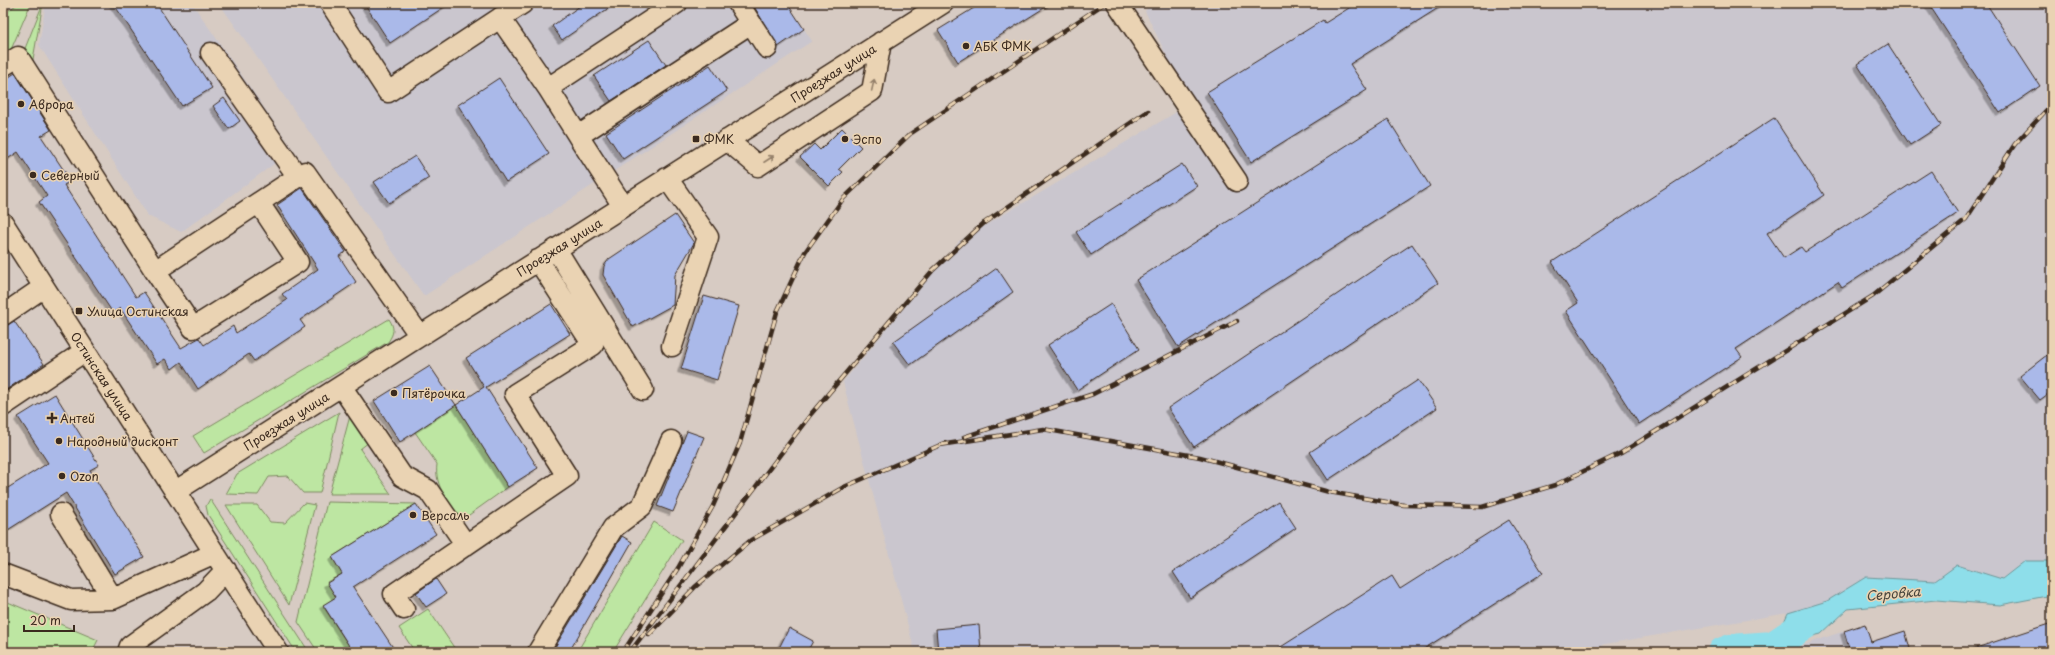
<svg xmlns="http://www.w3.org/2000/svg" width="2055" height="655" font-family="'Playpen Sans',sans-serif">
	<defs>
		<filter id="shadow"><feDropShadow dx="-3.5" dy="3.5" stdDeviation="0" flood-color="#0004"/></filter>
	</defs>
	<rect width="100%" height="100%" fill="#d7cbc3"/>
	<filter id="ink" filterUnits="userSpaceOnUse"><feTurbulence type="fractalNoise" baseFrequency=".025" numOctaves="2"/><feDisplacementMap in="SourceGraphic" scale="8" xChannelSelector="R" yChannelSelector="G"/><feConvolveMatrix kernelMatrix="1 2 1 2 8 2 1 2 1" color-interpolation-filters="sRGB"/></filter>
	<g filter="url(#ink)">
		<path fill="#cac6ce" d="M53,3H192L293,150L181,232L148,216L39,45L45,8Z
			M219,3H787L812,41L424,296Z
			M1153,3H2052V561H2025L2002,579L1957,565L1935,581L1866,577L1827,601L1788,613L1605,644L1593,652H915L843,382L959,241L1190,104L1145,11Z
			M1865,624L1874,652H1783Z"/>
		<path fill="#bde6a2" stroke="#7c8860" d="M19,3H31L10,52L3,57V14Z
			M43,3L32,65L24,51Z
			M389,319C395,328 394,333 388,342L204,453L193,436Z
			M456,405L508,487L462,520C449,502 434,487 437,464L415,432Z
			M339,412L320,493H303L288,476L269,477L258,495L226,494L237,474Z
			M351,412L369,442L360,449L391,494H329Z
			M210,499L309,652H296L208,515L206,506Z
			M327,502L416,504L332,557L342,574L327,582L336,597L323,606L353,652H318L298,622Z
			M304,503L315,505L289,605L226,505H257L270,522L285,523Z
			M654,522L682,540L613,652H577Z
			M3,600L98,640L92,652H3Z
			M428,609L457,652H415L399,628Z"/>
		<path fill="#8edeea" stroke="#6d9698" d="M2025,561H2052V595L2000,605L1936,600L1848,609L1821,634L1773,646L1788,613L1827,601L1866,577L1935,581L1957,565L2002,579Z"/>
		<g fill="none" stroke-linecap="round" stroke-linejoin="round">
			<path stroke="#8edeea" stroke-width="30" d="M1723,652L1731,649L1773,646L1807,623"/>
		</g>
		<path fill="#aab9e9" stroke="#3b2a1e" filter="url(#shadow)" d="M113,3H156L212,88L182,106Z
			M364,3H450L390,43Z
			M584,3H616L562,40L552,26Z
			M752,3H787L804,29L778,47Z
			M982,3H1052L958,62L938,30Z
			M1357,3H1446L1350,64L1367,90L1251,162L1207,92L1323,20L1325,23Z
			M1928,3H1986L2040,86L2000,113Z
			M649,40L666,65L611,101L594,76Z
			M1888,44L1941,125L1910,145L1857,64Z
			M710,65L727,91L623,159L606,133Z
			M15,73L51,130L41,136L71,181L64,185L136,297L144,292L181,348L199,338L204,345L233,326L236,333L287,300L282,294L318,269L277,205L302,188L346,252L339,256L356,282L300,320L305,327L254,361L249,354L198,389L181,362L172,369L165,359L157,364L120,308L113,313L39,202L47,196L18,152L3,162V81Z
			M499,78L549,154L506,182L458,105Z
			M224,98L240,121L229,129L213,106Z
			M1774,118L1824,195L1767,233L1784,258L1801,247L1805,252L1931,171L1958,213L1842,288L1838,282L1736,349L1742,357L1639,424L1566,311L1578,303L1552,262Z
			M1388,119L1430,186L1178,347L1136,280Z
			M842,128L861,147L839,169L843,172L829,186L800,157L814,144L820,150Z
			M415,156L429,178L389,203L374,182Z
			M1182,164L1197,186L1091,255L1076,232Z
			M675,215L694,243L675,275L673,305L633,327L603,275L604,266L609,259Z
			M1412,244L1438,283L1194,447L1168,408Z
			M997,268L1013,292L910,365L893,342Z
			M704,296L739,306L717,380L681,369Z
			M551,304L570,334L486,387L538,468L508,487L456,405L484,387L466,358Z
			M1111,304L1139,349L1077,390L1048,345Z
			M14,321L44,364L3,392V328Z
			M2052,351V391L2040,400L2020,376Z
			M430,366L456,405L400,442L374,401Z
			M1418,380L1437,408L1328,480L1310,452Z
			M55,394L99,465L90,470L144,557L115,574L66,493L3,533V491L48,463L18,417Z
			M687,431L704,437L673,512L657,506Z
			M1279,502L1296,528L1190,598L1173,572Z
			M416,504L436,534L353,587L396,652H353L323,605L336,597L327,583L342,574L332,557Z
			M1509,520L1543,573L1419,652H1273L1392,576L1400,589Z
			M622,536L632,542L569,652H552Z
			M436,579L446,594L426,607L416,593Z
			M2052,623V652H1974L1973,649Z
			M1865,624L1871,642L1905,631L1911,652H1848L1849,648L1844,631Z
			M979,625L981,652H938L936,629Z
			M789,628L813,641L807,652H777Z"/>
		<g fill="none" stroke-linecap="round" stroke-linejoin="round">
			<g stroke="#3b2a1e" stroke-width="23">
				<path id="minor" d="M330,3L388,92L500,18L548,88
					M738,3L767,48
					M1117,3L1237,181
					M500,18L523,3
					M211,53L298,177
					M3,66L18,57L155,271L305,172L420,336
					M578,136L548,88L677,3
					M727,140L758,166L872,91L881,42
					M667,178L708,237L672,346
					M623,206L578,136L751,23
					M3,223L278,652
					M556,249L643,390
					M155,271L193,328L298,262L259,203
					M3,315L44,287
					M341,386L402,476L428,490L466,545
					M3,406L85,351
					M176,491L943,3
					M61,514L113,599L215,553
					M3,574L71,600L113,599
					M404,609L394,594L567,476L515,394L593,345L538,260
					M128,652L130,646L206,591L226,570
					M538,652L613,528L642,506L671,441"/>
			</g>
			<use href="#minor" stroke="#ead3b3" stroke-width="20"/>
			<g stroke="#3b2a1e" stroke-width="4.5">
				<path id="rail" d="M964,437L1093,394L1237,321
					M940,445L1043,429L1200,457L1329,492L1404,505L1482,507L1555,485L1621,453L1873,296L1966,219L2015,144L2052,104
					M649,635L695,587L751,540L844,487L945,443
					M623,652L678,568L713,506L740,443L777,312L805,252L843,199L910,134L1105,3
					M630,652L811,414L933,270L984,223L1148,111"/>
			</g>
			<use href="#rail" stroke="#ead3b3" stroke-width="3" stroke-dasharray="9" stroke-linecap="butt"/>
		</g>
		<defs><path id="oneway-shaft" d="M-6 0H5M1.5-3L5.5 0L1.5 3" fill="none" stroke-width="1.6" stroke-linecap="round" stroke-linejoin="round"/></defs>
		<g stroke="#927e68">
			<use href="#oneway-shaft" transform="translate(873 85) rotate(-77)"/>
			<use href="#oneway-shaft" transform="translate(769 159) rotate(-33)"/>
		</g>
	</g>
	<g fill="#3b2a1e" stroke="#ead3b3" stroke-width="1.5">
		<circle cx="966" cy="46" r="4"/>
		<circle cx="21" cy="104" r="4"/>
		<rect x="692" y="135" width="8" height="8" rx="2"/>
		<circle cx="845" cy="139" r="4"/>
		<circle cx="33" cy="175" r="4"/>
		<rect x="75" y="307" width="8" height="8" rx="2"/>
		<circle cx="394" cy="393" r="4"/>
		<path d="M50 412h4v4h4v4h-4v4h-4v-4h-4v-4h4z"/>
		<circle cx="59" cy="441" r="4"/>
		<circle cx="62" cy="476" r="4"/>
		<circle cx="413" cy="515" r="4"/>
	</g>
	<g text-anchor="middle" dominant-baseline="central" stroke-width="3" stroke-linejoin="round" paint-order="stroke">
		<g font-size="12" fill="#3b2a1e" stroke="#ead3b3" text-anchor="start">
			<text x="974" y="46">АБК ФМК</text>
			<text x="29" y="104">Аврора</text>
			<text x="704" y="139">ФМК</text>
			<text x="853" y="139">Эспо</text>
			<text x="41" y="175">Северный</text>
			<text x="87" y="311">Улица Остинская</text>
			<text x="402" y="393">Пятёрочка</text>
			<text x="60" y="418">Антей</text>
			<text x="67" y="441">Народный дисконт</text>
			<text x="70" y="476">Ozon</text>
			<text x="421" y="515">Версаль</text>
		</g>
		<g font-size="12" fill="#3b2a1e" stroke="#ead3b3">
			<text transform="translate(833 73) rotate(-32)">Проезжая улица</text>
			<text transform="translate(559 247) rotate(-32)">Проезжая улица</text>
			<text transform="translate(102 376) rotate(57)">Остинская улица</text>
			<text transform="translate(286 421) rotate(-32)">Проезжая улица</text>
		</g>
		<g font-size="13" font-style="italic" fill="#47453d" stroke="#ead3b3">
			<text transform="translate(1893 593) rotate(-5)">Серовка</text>
		</g>
	</g>
	<rect width="2055" height="655" fill="none" stroke="#ead3b3" stroke-width="16"/>
	<rect x="8" y="8" width="2039" height="639" fill="none" stroke="#3b2a1e" stroke-width="1.5" filter="url(#ink)"/>
	<path d="M24 625v6h50v-6" fill="none" stroke="#3b2a1e" stroke-width="2"/>
	<text x="30" y="625" font-size="12" fill="#3b2a1e" stroke="#ead3b3" stroke-width="3" paint-order="stroke">20 m</text>
</svg>
